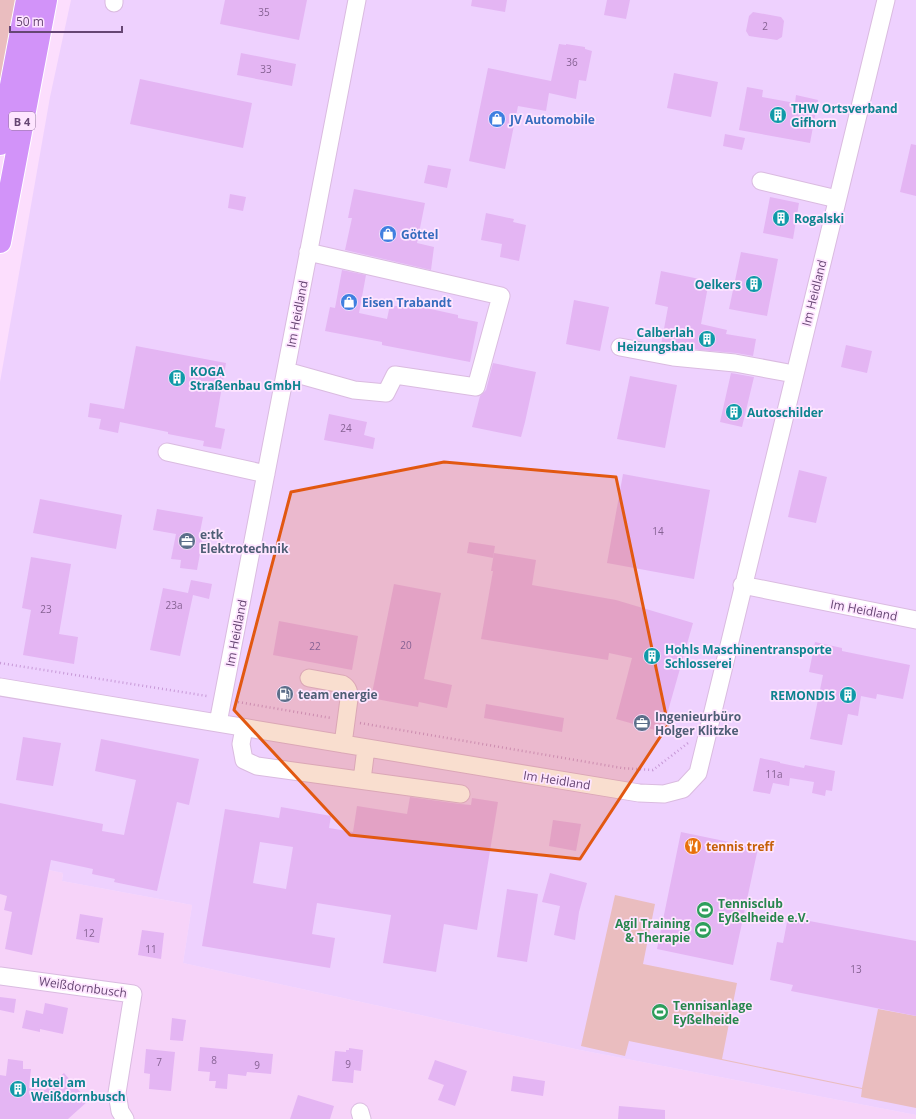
<svg xmlns="http://www.w3.org/2000/svg" width="916" height="1119" font-family="'Open Sans',sans-serif">
	<rect width="100%" height="100%" fill="#fcdefd"/>
	<path fill="#f6d3f9" d="M0,860L63,873L62,881L192,905L183,963L580,1050L916,1115V1119H0Z"/>
	<path fill="#eed1fe" d="M71,0H916V1115L580,1050L183,963L192,905L62,881L63,873L0,860V382L50,97Z"/>
	<path fill="#eabdbf" d="M0,0H25L0,106Z
		M615,895L655,904L643,964L737,983L722,1059L862,1088L878,1009L916,1016V1108L861,1097L862,1089L629,1041L625,1056L581,1046Z"/>
	<path fill="#e4b5f3" fill-rule="evenodd" d="M225,0H307L299,40L220,24Z
		M472,0H507L505,12L471,6Z
		M607,0H630L626,19L604,15Z
		M753,12L781,17L784,21L782,37L777,40L749,36L746,31L749,16Z
		M559,44L566,45V44L585,47V49L592,51L586,81L579,80L576,99L549,93L546,111L518,106L505,169L469,161L488,68L551,81Z
		M241,53L296,64L292,86L237,75Z
		M674,73L718,82L711,117L667,108Z
		M140,79L252,103L243,148L130,124Z
		M747,87L763,90L762,97L795,103L796,95L818,100L810,143L739,130Z
		M725,134L745,138L742,150L723,146Z
		M911,144L916,145V196L900,192Z
		M428,165L451,169L447,188L424,183Z
		M354,189L425,203L417,243L434,247L431,270L345,250L352,218H348Z
		M230,194L246,197L243,211L228,208Z
		M770,197L799,203L793,239L763,233Z
		M486,213L514,219L513,222L526,225L519,261L500,257L502,244L481,240Z
		M741,252L778,259L767,316L729,309Z
		M342,270L366,275L359,313L387,319L390,305L408,308V304L458,315V318L478,322L470,362L382,345V342L325,331L330,307L335,308Z
		M661,271L709,281L701,324L727,330L726,334L756,339L753,356L736,353L699,350L676,345V347L661,345L668,307L655,304Z
		M574,300L609,307L600,351L566,344Z
		M846,345L872,351L867,373L841,367Z
		M136,346L226,363L215,427L225,429L221,449L203,446L204,441L168,434V432L120,422L118,433L99,429L101,419L88,417L90,403L124,409Z
		M493,363L536,372L525,422L521,437L472,427L480,396L486,390Z
		M731,373L754,377L742,427L720,422Z
		M630,376L677,385L665,448L617,439Z
		M329,414L367,422L364,435L375,438L373,449L324,440Z
		M799,470L827,477L816,523L788,517Z
		M623,474L710,490L694,579L607,563Z
		M40,499L122,515L116,549L33,533Z
		M157,509L203,517L199,537H203L197,570L180,568L181,560L171,559L176,534L153,530Z
		M469,542L495,546L493,558L467,553Z
		M494,553L536,560L532,585L616,600L693,623L662,732L616,719L632,658L609,653L608,660L481,639L493,571H491Z
		M31,557L71,564L59,634L78,637L74,664L23,655L31,610L22,608Z
		M191,580L212,584L209,599L193,595L180,656L150,650L163,588L188,593Z
		M394,584L441,593L424,679L452,685L447,708L419,702L418,707L371,698Z
		M279,621L358,636L352,670L273,655Z
		M815,642L842,648V651L910,665L903,699L877,694L876,699L861,696L858,716L848,714L842,745L810,739L823,675L809,672Z
		M486,704L564,718L562,732L484,718Z
		M23,737L61,743L53,786L16,780Z
		M101,739L199,759L189,805L177,802L157,891L114,882L115,879L92,874L93,869L51,860L32,955L5,949L12,912L4,910L7,896L0,894V803L103,824L102,831L124,835L136,780L95,771Z
		M760,758L780,762V763L804,768L805,765L835,771L832,791L826,790L825,796L812,793L814,782L790,778L789,786L773,783L770,794L753,791Z
		M410,797L460,804L471,805L472,798L498,802L477,930L444,924L436,972L383,963L391,915L317,903L312,934L335,938L330,968L202,946L225,809L279,818L281,807L331,816L329,828L353,832L357,806L407,814ZM260,842L293,847L286,889L253,883Z
		M553,820L581,824L576,851L549,846Z
		M681,832L758,848L733,965L657,949Z
		M550,873L587,883L579,912L575,940L554,935L560,906L542,902Z
		M507,889L538,894L527,962L497,957Z
		M80,914L103,918L99,943L76,939Z
		M788,917L916,941V1016L791,991L793,985L770,980L777,942L783,943Z
		M142,930L164,933L161,959L138,955Z
		M0,997L16,999L14,1013L0,1010Z
		M45,1003L68,1008L63,1034L40,1029V1032L22,1028L26,1010L43,1014Z
		M172,1018L186,1020L183,1041L170,1040Z
		M200,1047L273,1054L271,1074L247,1072L246,1076L228,1074L227,1089L215,1088L216,1081H209L210,1072L198,1071Z
		M349,1048L363,1050L361,1071L354,1070L353,1083L332,1081L335,1051L346,1052V1050H349Z
		M146,1049L175,1052L171,1091L149,1089L150,1074L144,1073Z
		M8,1059L23,1061V1069H31L29,1088L45,1090L64,1073L88,1101L68,1119H0V1075L6,1076Z
		M435,1060L467,1071L455,1106L438,1100L444,1085L428,1079Z
		M513,1076L545,1081L543,1096L511,1091Z
		M298,1095L334,1106L330,1119H290Z
		M619,1106L665,1110V1119H618Z"/>
	<g fill="none" stroke-linecap="round" stroke-linejoin="round">
		<g stroke="#dabbe0" stroke-width="19">
			<path id="minor" d="M114,3V0
				M761,181L837,199
				M620,347L673,357L735,363L794,374
				M286,371L354,390L386,393L395,375L476,387L501,296L308,252
				M167,452L266,474
				M742,585L916,620
				M309,678L342,684C349,688 349,692 349,699L343,744
				M0,687L639,793L664,794L683,789L698,773L886,0
				M218,723L357,0
				M244,728L241,744L244,760L257,766L461,794
				M362,780L366,748
				M0,976L133,994L117,1093L120,1111L125,1119
				M360,1112L362,1119"/>
		</g>
		<g stroke="#fff" stroke-width="24">
			<path id="highway" d="M0,144L27,0
				M0,242L46,0"/>
		</g>
		<path stroke="#c799d7" stroke-width="2.5" stroke-dasharray="1 3" stroke-linecap="butt" d="M0,663L207,696
			M238,702L331,718
			M360,723L622,768L653,770L688,743"/>
		<use href="#minor" stroke="#fff" stroke-width="17"/>
		<use href="#highway" stroke="#d293f9" stroke-width="22"/>
	</g>
	<path fill="#e25811" fill-opacity="0.2" stroke="#e25811" stroke-width="3" stroke-linejoin="round" d="M444,462L616,477L668,725L580,859L350,835L234,710L291,492Z"/>
	<defs>
		<g id="building-disc" transform="scale(0.9)"><circle r="9.5" fill="#0f9aa8" stroke="#fee5ff"/><path d="M-4-6H4V6H1V3H-1V6H-4ZM-2.5-4.3h1.7v1.8h-1.7ZM.8-4.3h1.7v1.8H.8ZM-2.5-1h1.7V.8h-1.7ZM.8-1h1.7V.8H.8Z" fill="#fff"/></g>
		<g id="shop-disc" transform="scale(0.9)"><circle r="9.5" fill="#3f7fe0" stroke="#fee5ff"/><path d="M-5-2.5h2.3a2.7 3.5 0 0 1 5.4 0H5L5.5 6h-11ZM-1.5-2.5h3a1.5 2.3 0 0 0-3 0Z" fill="#fff"/></g>
		<g id="office-disc" transform="scale(0.9)"><circle r="9.5" fill="#5c6f8a" stroke="#fee5ff"/><path d="M-6-3h4V-5.5h4V-3h4V5H-6ZM-1-4.5V-3h2v-1.5ZM-6 0V1H6V0Z" fill="#fff"/></g>
		<g id="fuel-disc" transform="scale(0.9)"><circle r="9.5" fill="#5c6f8a" stroke="#fee5ff"/><path d="M-5.5-6h7V0h2V4h1.3V-2.5L3-4.5l.8-.8L6-3V5H2.5V1h-1V6h-7ZM-4.2-4.7v3.2H.2V-4.7Z" fill="#fff"/></g>
		<g id="restaurant-disc" transform="scale(0.9)"><circle r="9.5" fill="#e8710a" stroke="#fee5ff"/><path d="M-5-6h1v4h1v-4h1v4h1v-4h1v5L-1.5 .5V6h-2V.5L-5-1ZM5-6V6H3V1.5H1.5Q1.5-4 5-6Z" fill="#fff"/></g>
		<g id="stadium-disc" transform="scale(0.9)"><circle r="9.5" fill="#2e9e5b" stroke="#fee5ff"/><path d="M0-5a6.5 5 0 1 0 0 10a6.5 5 0 1 0 0-10ZM-3.5-1.8h7v3.6h-7Z" fill="#fff"/></g>
	</defs>
	<g fill-rule="evenodd">
		<use href="#building-disc" x="778" y="115"/>
		<use href="#shop-disc" x="497" y="119"/>
		<use href="#building-disc" x="781" y="218"/>
		<use href="#shop-disc" x="388" y="234"/>
		<use href="#building-disc" x="754" y="284"/>
		<use href="#shop-disc" x="349" y="302"/>
		<use href="#building-disc" x="707" y="339"/>
		<use href="#building-disc" x="177" y="378"/>
		<use href="#building-disc" x="734" y="412"/>
		<use href="#office-disc" x="187" y="541"/>
		<use href="#building-disc" x="652" y="656"/>
		<use href="#fuel-disc" x="285" y="694"/>
		<use href="#building-disc" x="848" y="695"/>
		<use href="#office-disc" x="642" y="723"/>
		<use href="#restaurant-disc" x="693" y="846"/>
		<use href="#stadium-disc" x="705" y="910"/>
		<use href="#stadium-disc" x="703" y="930"/>
		<use href="#stadium-disc" x="660" y="1012"/>
		<use href="#building-disc" x="18" y="1089"/>
	</g>
	<g text-anchor="middle" dominant-baseline="central" stroke-width="3.5" stroke-linejoin="round" paint-order="stroke">
		<g font-size="10" fill="#866293">
			<text x="264" y="12">35</text>
			<text x="765" y="26">2</text>
			<text x="572" y="62">36</text>
			<text x="266" y="69">33</text>
			<text x="346" y="428">24</text>
			<text x="658" y="531">14</text>
			<text x="174" y="605">23a</text>
			<text x="46" y="609">23</text>
			<text x="406" y="645">20</text>
			<text x="315" y="646">22</text>
			<text x="774" y="774">11a</text>
			<text x="89" y="933">12</text>
			<text x="151" y="949">11</text>
			<text x="856" y="969">13</text>
			<text x="214" y="1060">8</text>
			<text x="159" y="1062">7</text>
			<text x="348" y="1064">9</text>
			<text x="257" y="1065">9</text>
		</g>
		<rect fill="#fee5ff" stroke="#94769d" stroke-width="1" x="9" y="112" width="26" height="18" rx="3"/>
		<g font-size="11" font-weight="bold" fill="#664673">
			<text x="22" y="121">B 4</text>
		</g>
		<g font-size="12" font-weight="bold" fill="#0d838f" stroke="#fee5ff" text-anchor="start">
			<text x="791" y="108">THW Ortsverband<tspan x="791" dy="14">Gifhorn</tspan></text>
			<text x="794" y="218">Rogalski</text>
			<text x="741" y="284" text-anchor="end">Oelkers</text>
			<text x="694" y="332" text-anchor="end">Calberlah<tspan x="694" dy="14">Heizungsbau</tspan></text>
			<text x="190" y="371">KOGA<tspan x="190" dy="14">Straßenbau GmbH</tspan></text>
			<text x="747" y="412">Autoschilder</text>
			<text x="665" y="649">Hohls Maschinentransporte<tspan x="665" dy="14">Schlosserei</tspan></text>
			<text x="835" y="695" text-anchor="end">REMONDIS</text>
			<text x="31" y="1082">Hotel am<tspan x="31" dy="14">Weißdornbusch</tspan></text>
		</g>
		<g font-size="12" font-weight="bold" fill="#366cbe" stroke="#fee5ff" text-anchor="start">
			<text x="510" y="119">JV Automobile</text>
			<text x="401" y="234">Göttel</text>
			<text x="362" y="302">Eisen Trabandt</text>
		</g>
		<g font-size="12" fill="#664673" stroke="#fee5ff">
			<text transform="translate(814 293) rotate(-76)">Im Heidland</text>
			<text transform="translate(297 314) rotate(-79)">Im Heidland</text>
			<text transform="translate(864 610) rotate(11)">Im Heidland</text>
			<text transform="translate(236 633) rotate(-79)">Im Heidland</text>
			<text transform="translate(557 780) rotate(9)">Im Heidland</text>
			<text transform="translate(83 987) rotate(8)">Weißdornbusch</text>
		</g>
		<g font-size="12" font-weight="bold" fill="#4e5e75" stroke="#fee5ff" text-anchor="start">
			<text x="200" y="534">e:tk<tspan x="200" dy="14">Elektrotechnik</tspan></text>
			<text x="298" y="694">team energie</text>
			<text x="655" y="716">Ingenieurbüro<tspan x="655" dy="14">Holger Klitzke</tspan></text>
		</g>
		<g font-size="12" font-weight="bold" fill="#c56008" stroke="#fee5ff" text-anchor="start">
			<text x="706" y="846">tennis treff</text>
		</g>
		<g font-size="12" font-weight="bold" fill="#27864d" stroke="#fee5ff" text-anchor="start">
			<text x="718" y="903">Tennisclub<tspan x="718" dy="14">Eyßelheide e.V.</tspan></text>
			<text x="690" y="923" text-anchor="end">Agil Training<tspan x="690" dy="14">&amp; Therapie</tspan></text>
			<text x="673" y="1005">Tennisanlage<tspan x="673" dy="14">Eyßelheide</tspan></text>
		</g>
	</g>
	<path d="M10 26v6h112v-6" fill="none" stroke="#664673" stroke-width="2"/>
	<text x="16" y="26" font-size="12" fill="#664673" stroke="#fee5ff" stroke-width="3" paint-order="stroke">50 m</text>
</svg>
